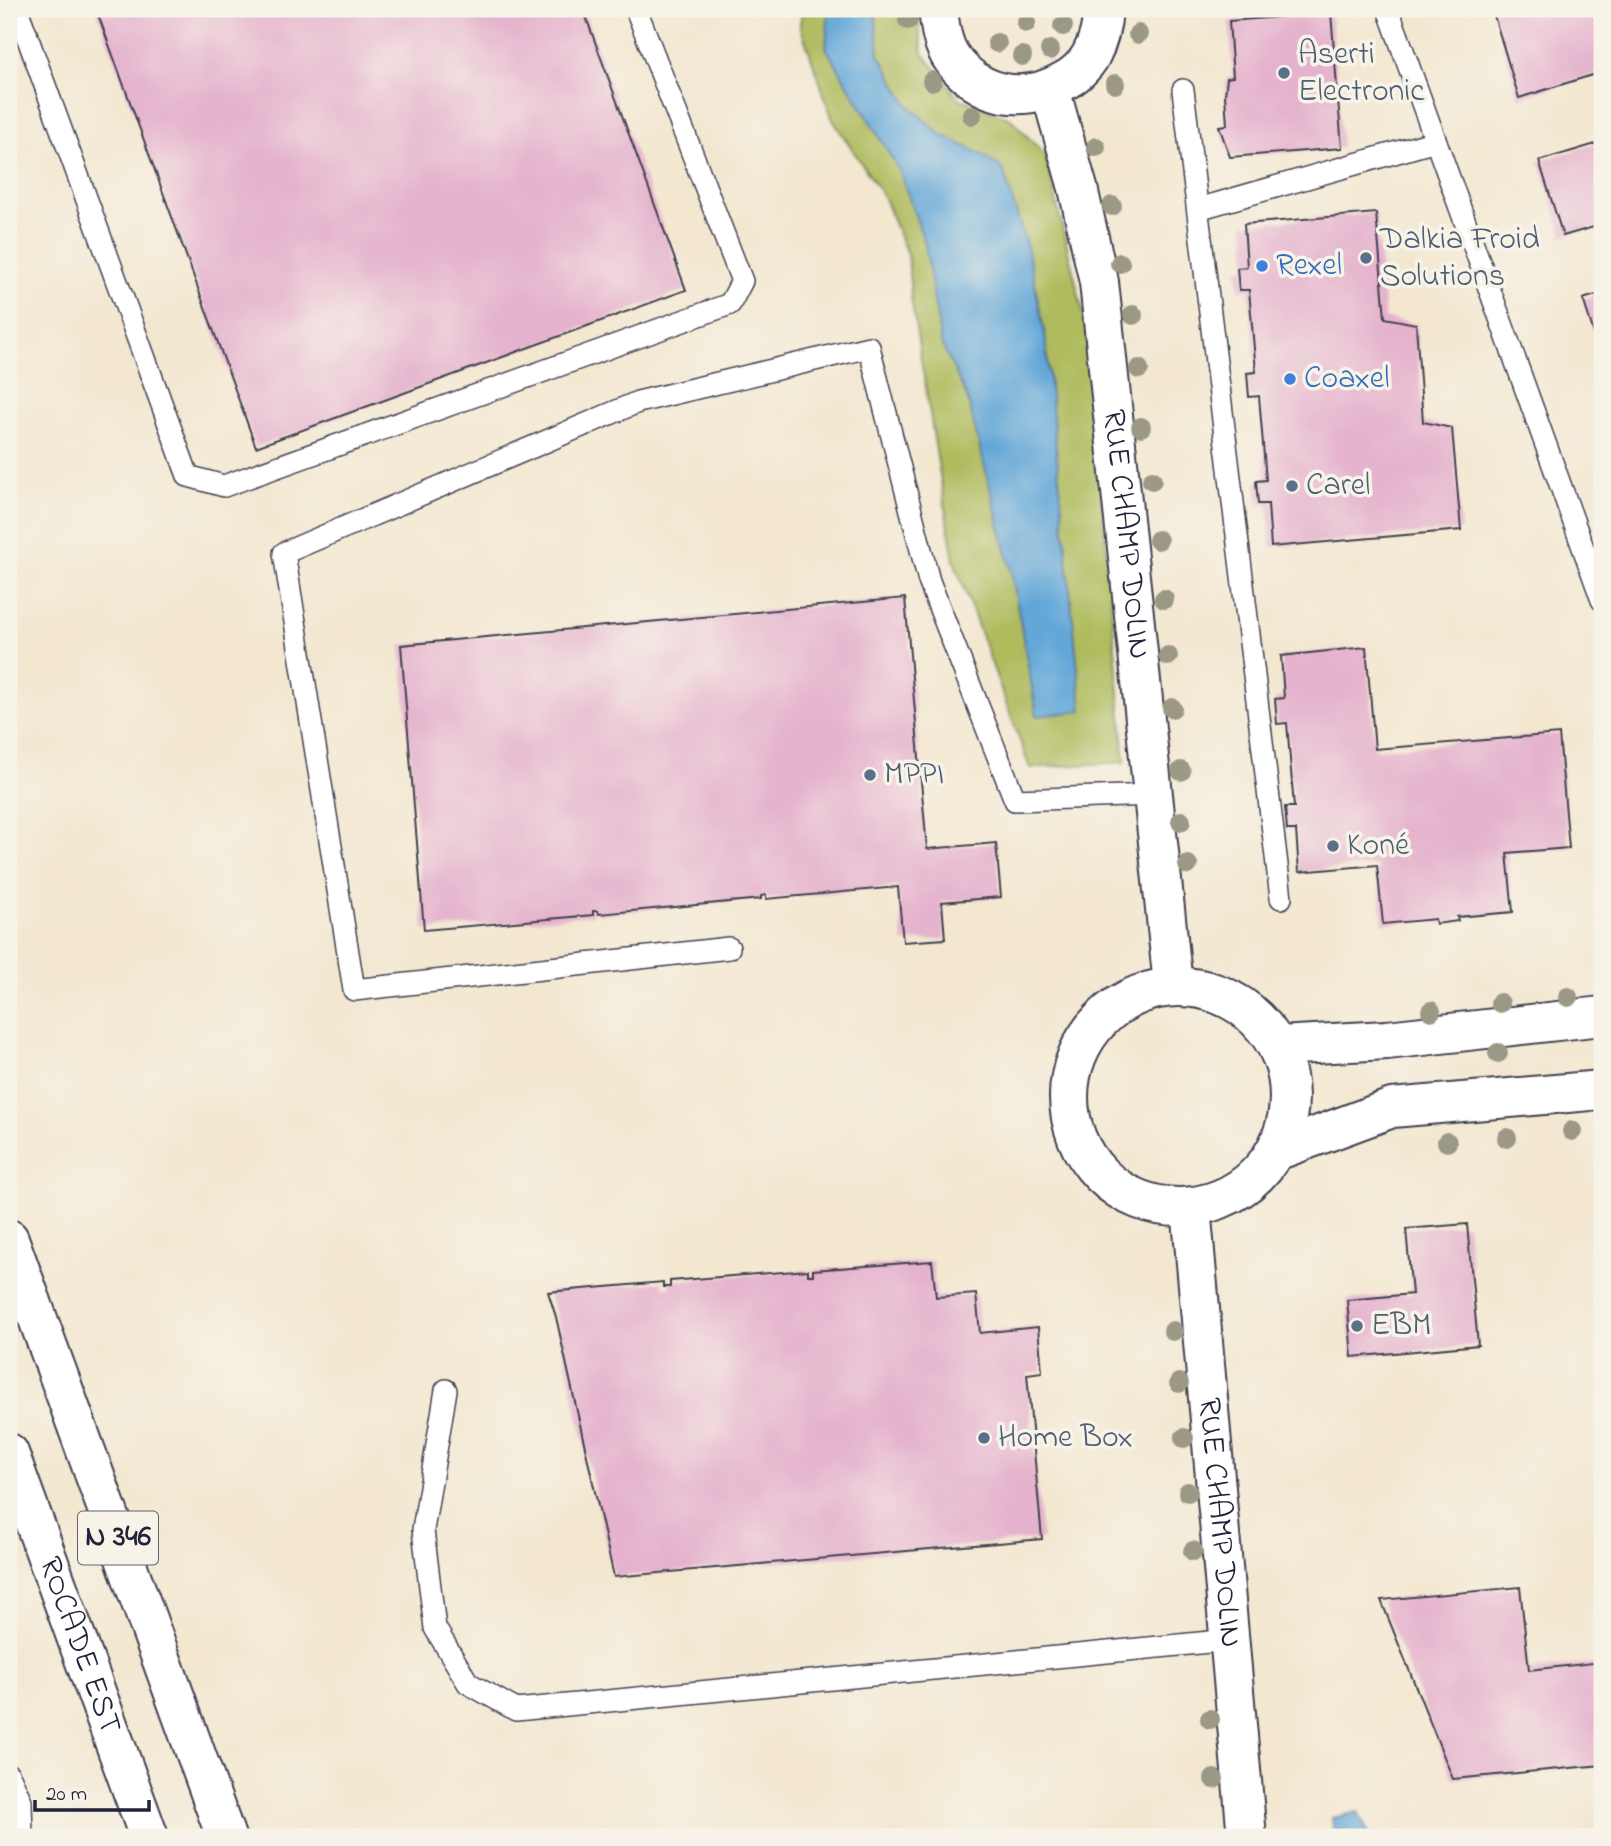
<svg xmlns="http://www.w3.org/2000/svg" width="1611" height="1846" font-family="'Indie Flower',sans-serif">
	<rect width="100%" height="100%" fill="#f7f3e8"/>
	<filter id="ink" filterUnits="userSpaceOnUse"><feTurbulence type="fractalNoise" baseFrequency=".0143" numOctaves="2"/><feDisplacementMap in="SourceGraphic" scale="14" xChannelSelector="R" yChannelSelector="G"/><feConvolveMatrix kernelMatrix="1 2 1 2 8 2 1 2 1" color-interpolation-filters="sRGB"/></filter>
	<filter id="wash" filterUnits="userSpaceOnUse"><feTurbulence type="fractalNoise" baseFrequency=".00686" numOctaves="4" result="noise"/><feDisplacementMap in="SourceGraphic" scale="28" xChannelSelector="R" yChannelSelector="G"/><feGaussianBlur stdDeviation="1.57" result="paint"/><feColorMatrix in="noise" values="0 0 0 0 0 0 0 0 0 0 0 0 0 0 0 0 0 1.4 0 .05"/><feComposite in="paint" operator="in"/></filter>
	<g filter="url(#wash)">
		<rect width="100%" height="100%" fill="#f3e7d0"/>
		<path fill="#afbb5d" stroke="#686e4c" stroke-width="2" d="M802,9H916L923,53L958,98L1011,119L1045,155L1087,329L1125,762L1030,768L954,561L911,298L908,256L883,196L833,120L800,25Z"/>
		<path fill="#64a7d8" stroke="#43648a" stroke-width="2" d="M829,9H875L879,54L908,105L940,134L979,153L1003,169L1028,251L1045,335L1082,711L1037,716L1011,570L967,397L941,343L925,244L900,172L826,48Z
			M1358,1812L1370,1837H1334L1332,1818Z"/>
		<g id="blocks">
			<path fill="#e5b3cd" d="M96,9H583L686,290L256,447Z
				M1492,9H1602V72L1519,98Z
				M1331,13L1342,148L1230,157L1219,126L1227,125L1225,95L1227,78L1233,77L1229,21Z
				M1602,142V240L1597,226L1563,236L1539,161Z
				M1376,213L1385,318L1416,324L1423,422L1452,428L1461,530L1271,547L1268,504H1258L1256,481L1266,480L1259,396L1249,397L1247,373L1256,372L1249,290H1239L1237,268L1247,267L1244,224Z
				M1602,293V358L1583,299Z
				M905,598L927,849L996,843L1001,897L942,902L945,939L903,942L898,887L766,899V895L761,896V899L599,914L598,911H593V915L424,930L401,645Z
				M1366,647L1375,749L1559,734L1569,848L1507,853L1513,912L1457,917L1458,921L1436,924L1435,919L1383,924L1377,865L1299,872L1296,830H1287L1285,807H1294L1287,723L1277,724L1275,699L1284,698L1281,656Z
				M1467,1224L1478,1345L1352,1357L1347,1300L1412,1294L1406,1229Z
				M932,1261L936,1297L976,1294L980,1333L1038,1327L1042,1372L1027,1374L1042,1539L614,1577L556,1317L548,1292L663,1282V1287H670V1281L808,1270V1275H813V1270Z
				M1520,1587L1529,1670L1602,1662V1765L1453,1779L1381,1600Z"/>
		</g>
	</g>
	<g filter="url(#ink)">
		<use href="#blocks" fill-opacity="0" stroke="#414051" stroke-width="2"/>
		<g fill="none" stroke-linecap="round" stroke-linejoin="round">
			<g stroke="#414051" stroke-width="24">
				<path id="service" d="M17,9L188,476L224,486L730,304L742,281L636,9
					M1388,9L1602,600
					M1183,90L1281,898
					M1198,209L1436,141
					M729,948L354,990L284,553L638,402L869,347L929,581L1015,800L1153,795
					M446,1390L423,1530L435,1628L468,1683L516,1710L1230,1640
					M9,1775L21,1801L22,1837"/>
			</g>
			<g stroke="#414051" stroke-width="42">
				<g id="minor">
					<path d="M938,9C940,27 942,45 953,60C981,97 1024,104 1064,81C1074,76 1085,66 1091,55C1099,40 1102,26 1103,9"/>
					<path id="s1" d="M1050,89L1078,188L1099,282L1173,985"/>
					<circle cx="1179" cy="1097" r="110"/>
					<path d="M1278,1046L1387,1040L1602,1016"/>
					<path d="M1276,1151L1392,1108L1602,1090"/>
					<path id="s2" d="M1191,1207L1247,1837"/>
				</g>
			</g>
			<g stroke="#414051" stroke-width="42">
				<g id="trunk">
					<path d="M9,1239L226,1837"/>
					<path id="s3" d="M9,1453L149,1837"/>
				</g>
			</g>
			<use href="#service" stroke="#fff" stroke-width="21"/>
			<use href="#minor" stroke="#fff" stroke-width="38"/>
			<use href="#trunk" stroke="#fff" stroke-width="38"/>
		</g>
		<g fill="#9b9885">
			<circle cx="908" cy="20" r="10"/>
			<circle cx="1026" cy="23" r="10"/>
			<circle cx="1063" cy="26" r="10"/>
			<circle cx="1138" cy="34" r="10"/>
			<circle cx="997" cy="43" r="10"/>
			<circle cx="1050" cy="50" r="10"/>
			<circle cx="1022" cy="56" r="10"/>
			<circle cx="932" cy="81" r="10"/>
			<circle cx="1115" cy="84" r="10"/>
			<circle cx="972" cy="115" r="10"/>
			<circle cx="1096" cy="147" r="10"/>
			<circle cx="1112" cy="206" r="10"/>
			<circle cx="1120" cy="263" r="10"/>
			<circle cx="1133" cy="315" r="10"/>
			<circle cx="1139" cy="369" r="10"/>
			<circle cx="1141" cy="427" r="10"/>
			<circle cx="1152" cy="480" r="10"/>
			<circle cx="1158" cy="540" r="10"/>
			<circle cx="1164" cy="599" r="10"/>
			<circle cx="1168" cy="656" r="10"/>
			<circle cx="1172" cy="708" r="10"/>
			<circle cx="1181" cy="771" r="10"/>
			<circle cx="1181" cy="821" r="10"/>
			<circle cx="1188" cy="865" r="10"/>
			<circle cx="1568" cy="997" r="10"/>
			<circle cx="1500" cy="1003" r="10"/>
			<circle cx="1431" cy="1011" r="10"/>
			<circle cx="1498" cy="1053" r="10"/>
			<circle cx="1572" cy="1131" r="10"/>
			<circle cx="1507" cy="1138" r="10"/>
			<circle cx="1447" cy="1142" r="10"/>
			<circle cx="1173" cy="1331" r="10"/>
			<circle cx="1179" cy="1383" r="10"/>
			<circle cx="1184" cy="1438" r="10"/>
			<circle cx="1188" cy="1492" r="10"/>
			<circle cx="1193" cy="1551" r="10"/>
			<circle cx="1210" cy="1719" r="10"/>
			<circle cx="1214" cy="1779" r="10"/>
		</g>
	</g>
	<g fill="#5c6f8a" stroke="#f7f3e8" stroke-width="2.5">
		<circle cx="1284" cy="73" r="7"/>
		<circle cx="1366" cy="258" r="7"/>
		<circle cx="1292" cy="486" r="7"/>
		<circle cx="870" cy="775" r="7"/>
		<circle cx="1333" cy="846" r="7"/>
		<circle cx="1357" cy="1326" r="7"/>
		<circle cx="984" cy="1438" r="7"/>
	</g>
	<g fill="#3f7fe0" stroke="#f7f3e8" stroke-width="2.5">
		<circle cx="1262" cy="266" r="7"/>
		<circle cx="1290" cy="379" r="7"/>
	</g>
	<g text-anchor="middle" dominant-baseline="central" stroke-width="7" stroke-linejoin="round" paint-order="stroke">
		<rect fill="#f7f3e8" stroke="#62616f" stroke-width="2" x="78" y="1511.5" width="80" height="53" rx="5"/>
		<g font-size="30" font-weight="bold" fill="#22223b">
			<text x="118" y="1538">N 346</text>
		</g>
		<g font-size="32" fill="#4e5e75" stroke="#f7f3e8" text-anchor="start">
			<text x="1298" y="55">Aserti<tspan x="1298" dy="37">Electronic</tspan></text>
			<text x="1380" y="240">Dalkia Froid<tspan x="1380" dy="37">Solutions</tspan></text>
			<text x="1306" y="486">Carel</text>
			<text x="884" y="775">MPPI</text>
			<text x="1347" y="846">Koné</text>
			<text x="1371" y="1326">EBM</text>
			<text x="998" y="1438">Home Box</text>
		</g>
		<g font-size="32" fill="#366cbe" stroke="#f7f3e8" text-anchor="start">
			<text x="1276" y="266">Rexel</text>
			<text x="1304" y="379">Coaxel</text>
		</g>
		<g font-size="32" fill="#22223b" stroke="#f7f3e8">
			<text stroke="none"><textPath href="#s1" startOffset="453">RUE CHAMP DOLIN</textPath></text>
			<text stroke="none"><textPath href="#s2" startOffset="317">RUE CHAMP DOLIN</textPath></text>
			<text stroke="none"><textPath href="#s3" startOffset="205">ROCADE EST</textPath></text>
		</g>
	</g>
	<rect width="1611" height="1846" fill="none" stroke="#f7f3e8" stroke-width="35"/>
	<path d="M35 1800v10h114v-10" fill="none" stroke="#22223b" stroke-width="3.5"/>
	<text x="46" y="1800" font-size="21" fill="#22223b" stroke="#f7f3e8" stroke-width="5" paint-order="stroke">20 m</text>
</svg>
